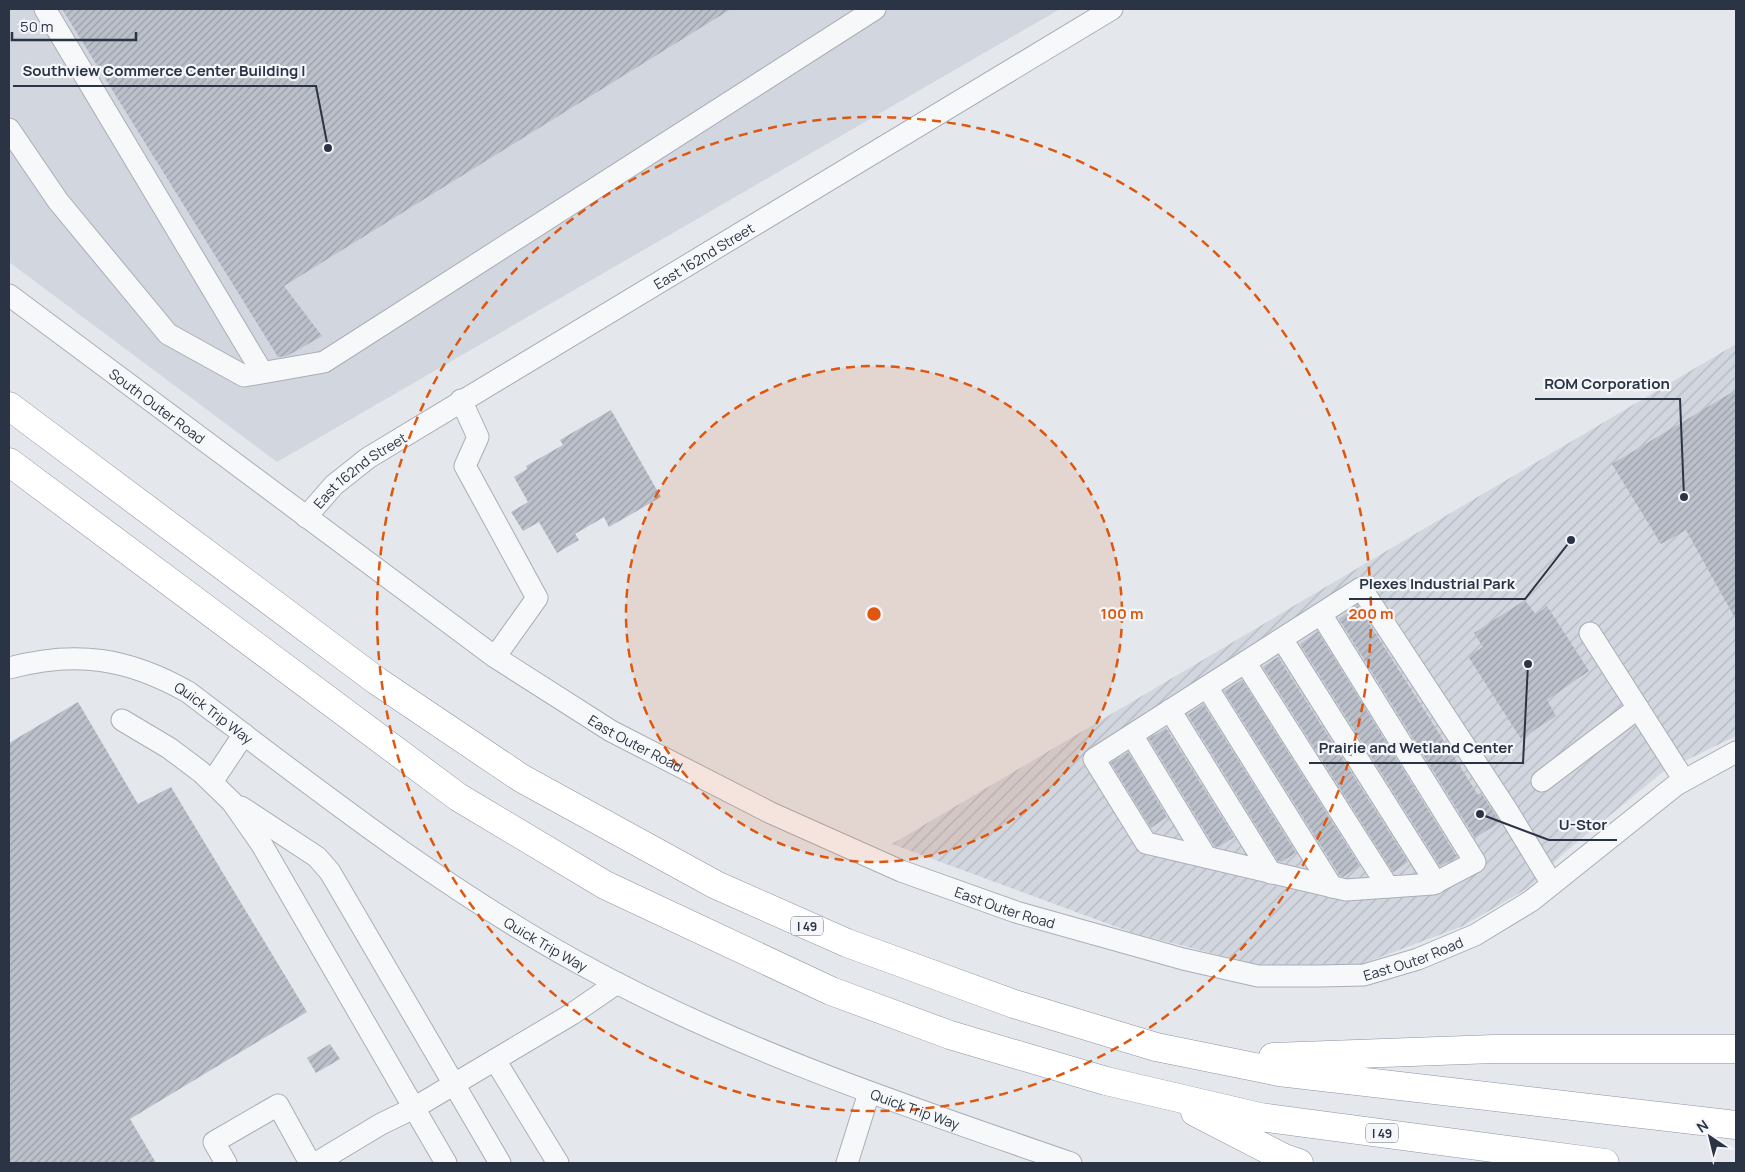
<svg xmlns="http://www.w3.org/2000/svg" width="1745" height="1172" font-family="Manrope,sans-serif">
	<defs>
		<pattern id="industrial-furrows" width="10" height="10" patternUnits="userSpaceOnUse" patternTransform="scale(1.25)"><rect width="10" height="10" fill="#d2d6de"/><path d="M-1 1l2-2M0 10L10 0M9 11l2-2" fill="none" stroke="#b4b8c0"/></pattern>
		<pattern id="building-hatch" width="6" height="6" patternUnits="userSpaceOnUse" patternTransform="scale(1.25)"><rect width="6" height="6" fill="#bbc0ca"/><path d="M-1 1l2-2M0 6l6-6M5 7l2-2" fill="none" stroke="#989da6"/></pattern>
	</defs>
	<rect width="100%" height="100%" fill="#e4e7ec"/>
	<path fill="#d2d6de" d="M9,9H1060L277,462L9,262Z"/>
	<path fill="url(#industrial-furrows)" d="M1736,344V736L1664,771L1564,853L1528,888L1463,926L1362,964L1262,966L1133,933L892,844Z"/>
	<path fill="url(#building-hatch)" d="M62,9H731L284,286L322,336L287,356L278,357Z
		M1736,390V620L1686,530L1661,544L1612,464Z
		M611,410L661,497L609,527L604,517L575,534L579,540L557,553L539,522L523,531L511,512L528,502L514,477L527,469L526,466L563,445L560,440Z
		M1525,600L1536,615L1547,606L1589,671L1547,700L1556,716L1521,739L1468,656L1483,647L1474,633Z
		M1358,606L1478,795L1481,793L1500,822L1475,838L1339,619Z
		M1318,632L1457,857L1440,866L1300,644Z
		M1278,657L1408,862L1393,872L1263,667Z
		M1242,680L1360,866L1343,877L1340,876L1224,691Z
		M78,702L138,804L171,787L307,1012L130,1119L156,1163H9V743Z
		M1203,704L1296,853L1281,862L1278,861L1188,715Z
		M1166,728L1234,837L1219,847L1214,846L1149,739Z
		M1128,752L1167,817L1151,828L1111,763Z
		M330,1044L340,1059L316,1073L307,1058Z"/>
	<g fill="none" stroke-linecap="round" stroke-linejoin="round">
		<g stroke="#a9aeb7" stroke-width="23">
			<g id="minor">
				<path d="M45,9L262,372"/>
				<path d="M9,129L58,201L168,334L244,376L324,362L875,9"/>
				<path id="s1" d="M9,295L495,657L611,731L771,813L901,871L1016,912L1183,959L1258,976H1319L1364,975L1418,959L1475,935L1531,901L1676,785L1736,752"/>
				<path d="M461,400L478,437L465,466L537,598L495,657"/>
				<path id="s2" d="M306,517L334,485L368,458L1112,9"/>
				<path d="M1321,614L1475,862L1433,884L1346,890L1146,843L1094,759L1361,588L1507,810L1552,884"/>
				<path d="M1590,633L1684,780"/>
				<path d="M1282,639L1436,883"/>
				<path d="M1245,662L1388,887"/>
				<path id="s3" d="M9,668C76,650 128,658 188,692C315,788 439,886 579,963C735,1049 903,1105 1071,1163"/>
				<path d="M1207,687L1332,887"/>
				<path d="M1170,710L1271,873"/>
				<path d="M122,720L169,748L201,772L232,802L262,845L414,1108L572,1014L617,983"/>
				<path d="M1132,735L1206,857"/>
				<path d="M1542,781L1638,708"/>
				<path d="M212,782L244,734"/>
				<path d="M241,807L317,857L330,872L500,1163"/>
				<path d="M495,1060L558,1163"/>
				<path d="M226,1163L214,1142L278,1105L310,1163"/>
				<path d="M316,1163L381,1124L414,1108L446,1163"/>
				<path d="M847,1163L869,1093"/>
			</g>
		</g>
		<g stroke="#8b94a3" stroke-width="29">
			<path id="highway" d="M9,406L377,681L521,778L716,885L847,943L1014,1004L1156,1047L1279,1072L1736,1125
				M9,462L458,797L605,885L831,991L950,1035L1106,1081L1260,1117L1605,1163
				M1273,1057L1494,1049H1736
				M1195,1112L1284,1158L1299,1163"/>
		</g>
		<use href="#minor" stroke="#f7f8fa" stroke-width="21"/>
		<use href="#highway" stroke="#fff" stroke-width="28"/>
	</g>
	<circle cx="874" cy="614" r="248" fill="#df570f" fill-opacity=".12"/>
	<g fill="none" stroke="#df570f" stroke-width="2.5" stroke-dasharray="9 6">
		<circle cx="874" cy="614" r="248"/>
		<circle cx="874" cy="614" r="497"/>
	</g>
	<g text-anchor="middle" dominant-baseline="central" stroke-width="4.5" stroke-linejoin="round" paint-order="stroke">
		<g fill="#f4f6f9" stroke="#676e7b" stroke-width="1">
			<rect x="791" y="916.5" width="32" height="19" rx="4"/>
			<rect x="1366" y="1123.5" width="32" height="19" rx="4"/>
		</g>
		<g font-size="12" font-weight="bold" fill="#2b3445">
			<text x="807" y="926">I 49</text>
			<text x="1382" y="1133">I 49</text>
		</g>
		<g font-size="14" fill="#2b3445" stroke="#f4f6f9">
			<text stroke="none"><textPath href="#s2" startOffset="478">East 162nd Street</textPath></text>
			<text stroke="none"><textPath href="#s1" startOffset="185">South Outer Road</textPath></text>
			<text stroke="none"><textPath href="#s2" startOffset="72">East 162nd Street</textPath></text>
			<text stroke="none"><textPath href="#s3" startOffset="219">Quick Trip Way</textPath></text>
			<text stroke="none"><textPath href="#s1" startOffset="771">East Outer Road</textPath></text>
			<text stroke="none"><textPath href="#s1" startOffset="1176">East Outer Road</textPath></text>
			<text stroke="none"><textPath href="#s3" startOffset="624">Quick Trip Way</textPath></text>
			<text stroke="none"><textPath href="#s1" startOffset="1596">East Outer Road</textPath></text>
			<text stroke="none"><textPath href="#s3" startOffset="1029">Quick Trip Way</textPath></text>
		</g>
	</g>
	<circle cx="874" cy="614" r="8" fill="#df570f" stroke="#f4f6f9" stroke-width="2.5"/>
	<g font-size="15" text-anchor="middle" font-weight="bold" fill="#df570f" stroke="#f4f6f9" stroke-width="4.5" stroke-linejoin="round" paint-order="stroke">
		<text x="1122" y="619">100 m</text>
		<text x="1371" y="619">200 m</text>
	</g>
	<path fill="none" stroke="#2b3445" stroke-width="2" d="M328 148L316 86H13M1684 497L1680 399H1535M1571 540L1525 599H1349M1528 664L1523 763H1309M1480 814L1549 840H1617"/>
	<g fill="#2b3445" stroke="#f4f6f9" stroke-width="2">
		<circle cx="328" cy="148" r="5"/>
		<circle cx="1684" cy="497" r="5"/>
		<circle cx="1571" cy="540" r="5"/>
		<circle cx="1528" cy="664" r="5"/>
		<circle cx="1480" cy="814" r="5"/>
	</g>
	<g font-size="15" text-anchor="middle" font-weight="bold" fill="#2b3445" stroke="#f4f6f9" stroke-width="4.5" stroke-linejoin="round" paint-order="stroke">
		<text x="164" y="76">Southview Commerce Center Building I</text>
		<text x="1607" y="389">ROM Corporation</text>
		<text x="1437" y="589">Plexes Industrial Park</text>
		<text x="1416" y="753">Prairie and Wetland Center</text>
		<text x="1583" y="830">U-Stor</text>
	</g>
	<rect width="1745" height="1172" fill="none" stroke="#2b3445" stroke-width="20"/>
	<g transform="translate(1710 1137) rotate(325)" stroke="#f4f6f9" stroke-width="4" paint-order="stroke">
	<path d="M0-4L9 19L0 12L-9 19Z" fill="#2b3445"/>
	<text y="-8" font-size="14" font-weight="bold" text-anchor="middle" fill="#2b3445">N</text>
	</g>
	<path d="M12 32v8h124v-8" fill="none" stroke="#2b3445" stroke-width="2.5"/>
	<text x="20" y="32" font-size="15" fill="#2b3445" stroke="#f4f6f9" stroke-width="4" paint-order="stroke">50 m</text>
</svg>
